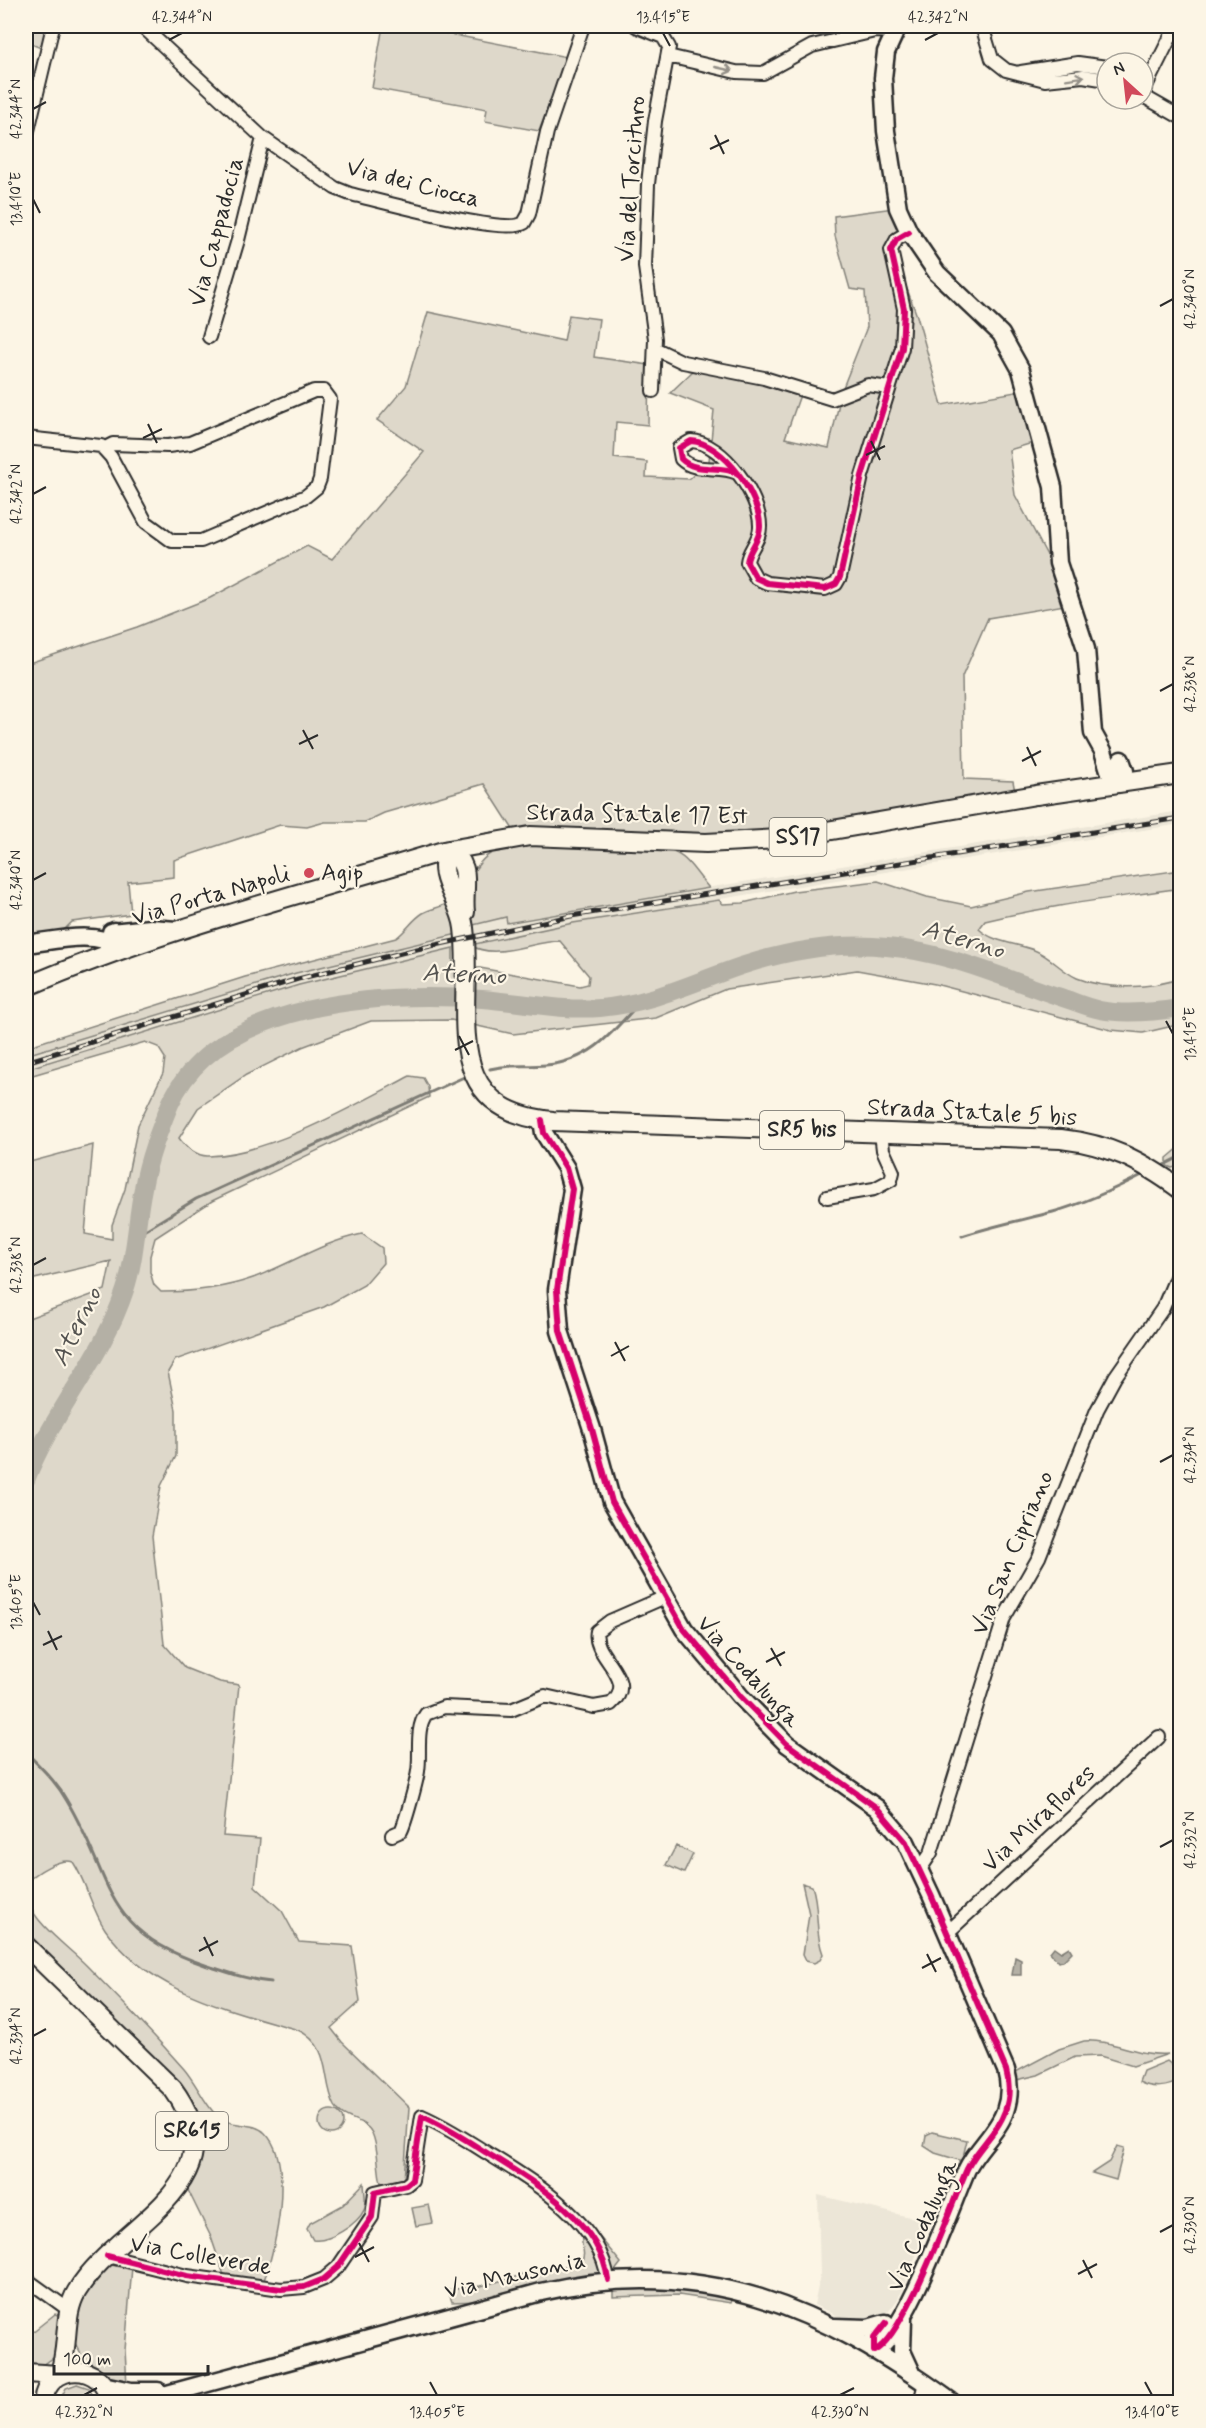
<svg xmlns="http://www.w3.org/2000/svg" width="1206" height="2428" viewBox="0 0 1206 2428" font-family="Mynerve,sans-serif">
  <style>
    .built { fill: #ece6d7 }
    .green { fill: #ded8ca; stroke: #84827a; stroke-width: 1.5 }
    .water { fill: #b4b0a5; stroke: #7d7b74; stroke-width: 1.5 }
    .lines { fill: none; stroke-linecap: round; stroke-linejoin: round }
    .stream { stroke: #7d7b74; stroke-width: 3 }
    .river { stroke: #b4b0a5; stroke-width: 18 }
    .street-casing { stroke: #2b2b2b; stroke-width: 16 }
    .secondary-casing { stroke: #2b2b2b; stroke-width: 21 }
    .primary-casing { stroke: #2b2b2b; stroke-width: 22 }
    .street { stroke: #fcf5e5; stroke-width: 12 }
    .secondary { stroke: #fcf5e5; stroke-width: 16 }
    .primary { stroke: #fcf5e5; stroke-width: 18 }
    .rail-casing { stroke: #2b2b2b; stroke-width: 5 }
    .rail { stroke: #fcf5e5; stroke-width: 3; stroke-dasharray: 9; stroke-linecap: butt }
    .cycleway-casing { stroke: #fcf5e5; stroke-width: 10 }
    .cycleway { stroke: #d6006c; stroke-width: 6 }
    .oneway { stroke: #949088 }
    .ticks { fill: none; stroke: #2b2b2b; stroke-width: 2 }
    .poi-dot { fill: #d1495b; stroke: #fcf5e5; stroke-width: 2 }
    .labels { text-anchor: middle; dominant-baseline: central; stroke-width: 4.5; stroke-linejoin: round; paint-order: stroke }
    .shield { fill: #fcf5e5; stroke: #6a6863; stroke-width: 1.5 }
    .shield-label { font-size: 22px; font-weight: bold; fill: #2b2b2b }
    .street-label { font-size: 24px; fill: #2b2b2b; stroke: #fcf5e5 }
    .poi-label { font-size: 24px; fill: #2b2b2b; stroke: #fcf5e5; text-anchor: start }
    .water-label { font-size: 26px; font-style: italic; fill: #545350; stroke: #fcf5e5 }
    .neatline { fill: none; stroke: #2b2b2b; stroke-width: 2 }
    .ticks-label { font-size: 15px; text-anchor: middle; fill: #2b2b2b }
  </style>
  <rect width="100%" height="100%" fill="#fcf5e5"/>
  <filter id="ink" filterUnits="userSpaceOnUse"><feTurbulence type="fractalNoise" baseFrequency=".0167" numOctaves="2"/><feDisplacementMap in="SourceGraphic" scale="12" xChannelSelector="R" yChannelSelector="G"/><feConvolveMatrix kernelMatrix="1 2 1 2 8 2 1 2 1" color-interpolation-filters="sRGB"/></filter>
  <g filter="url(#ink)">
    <path class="built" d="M1180 811V824L573 923 418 956 299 985 26 1069V1055L296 973 469 931V926L506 917 508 923 570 910Z
      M818 2195 930 2222 898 2299 889 2311 876 2320H846L814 2305 820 2276Z"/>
    <path class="green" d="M26 26H46L41 48 26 42Z
      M383 26H408L567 57 539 131 485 121 487 109 372 88Z
      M894 208 903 229 890 243 917 316 942 405 1021 391 1036 442 1009 450 1015 495 1050 561 1065 605 988 618 962 677 964 779 1013 781 1015 792 763 835 514 831 484 784 384 813 365 822H325L307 827 280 825 174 860V877L128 882 131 914 72 922 64 930 26 935V664L137 627 210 598 307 546 332 559 424 452 377 420 406 386 428 312 564 341 569 315 599 319 594 357 649 365 648 425 616 422 614 458 647 462 646 477 689 479 709 461 714 410 670 393 695 369 801 392 785 438 829 448 842 390 867 327 865 291 850 289 835 236 834 216Z
      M516 844 658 846C690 856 688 864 709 888L507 923 506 917 469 926 470 931 296 973 26 1055V1047L245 977 396 938C406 931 413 919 423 913 432 908 445 907 452 900 480 873 471 854 516 844Z
      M1180 870V888C1115 898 1050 905 985 921L979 929C994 943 1016 943 1034 950 1050 956 1061 971 1077 978 1106 990 1152 989 1180 978V1024L1177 1025 1143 1033 1111 1030 935 984 857 970 726 989 656 1018 513 1034 451 1020 371 1021 302 1047 246 1075 198 1108 179 1138C185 1147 198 1157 209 1156 271 1154 355 1105 410 1076L423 1078 428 1087 429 1097 212 1201 155 1238 150 1256V1272L154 1285 161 1292C193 1292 222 1289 253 1278 290 1264 323 1242 362 1234L382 1248 383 1263 364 1285 324 1307 175 1360 168 1372 176 1410V1456L161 1486 152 1536 164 1644 185 1668 220 1682 239 1685 223 1836 260 1839 255 1886 282 1911 299 1942 352 1946 360 2002 331 2028 342 2042 409 2107 404 2180 381 2183C377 2167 379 2148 372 2133 365 2118 343 2121 335 2106 321 2079 333 2047 298 2030 229 2009 148 1992 105 1929 91 1908 87 1883 73 1862 60 1857 35 1873 26 1883V1319L105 1290 111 1261 26 1281V1163L93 1145 85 1234 112 1239V1225L125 1189 138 1125 163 1073 165 1058 158 1047 145 1042 26 1077V1069L299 985 453 948V968H480L580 986 588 984 589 976 560 941C532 941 496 961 470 945L573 923 719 900 723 904 743 903 794 891 878 881 927 897 971 906 1029 892Z
      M1180 1147V1166L1172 1168 1167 1166V1158Z
      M676 1846 693 1854 684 1873 666 1865Z
      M802 1883 812 1886C820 1908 814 1932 823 1954L820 1960 814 1963 806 1961 803 1955 809 1914Z
      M26 1899C38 1927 66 1945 87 1966 120 1999 153 2034 184 2069 196 2083 203 2101 215 2114 228 2129 252 2120 265 2133 295 2163 276 2248 263 2283L225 2278 211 2237 186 2186 197 2128 54 1961 26 1935Z
      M1084 2041C1113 2039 1138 2057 1168 2054L1133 2066 1100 2056 1075 2057 1038 2075 1012 2081 1010 2075 1059 2049Z
      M1167 2061 1179 2071 1180 2080C1168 2088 1152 2089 1139 2082L1143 2071Z
      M319 2122a12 12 0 1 1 24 0a12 12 0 1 1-24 0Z
      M932 2132 967 2140 962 2161 935 2153 924 2146 926 2135Z
      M1117 2146 1124 2148 1116 2180 1092 2173 1109 2162Z
      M364 2183C364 2190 367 2205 364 2210 358 2224 328 2243 313 2240L307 2229 310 2223 343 2205Z
      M429 2205 433 2223 416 2226 412 2208Z
      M593 2229 621 2263 614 2272 552 2281 479 2301 452 2302 448 2290 481 2286 530 2273 581 2263C590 2247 571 2243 593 2229Z
      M108 2265 132 2267 125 2350 127 2385 109 2378 86 2364 75 2343 76 2304Z
      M613 2284H667L733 2296 731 2303 679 2295 613 2297Z
      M55 2314 61 2316 57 2355 43 2365H26V2337Z
      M77 2384 89 2388 96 2402H59L66 2388Z"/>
    <path class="water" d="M1054 1947 1061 1952 1069 1947 1072 1952 1063 1961 1058 1962 1050 1952Z
      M1015 1957 1021 1960V1975H1012Z"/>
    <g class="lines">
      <path class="stream" d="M490 1069C509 1064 527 1067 546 1065 591 1061 612 1033 640 1002
        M1160 1167 1180 1157
        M137 1235 196 1199 464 1077
        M962 1236C992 1226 1022 1220 1053 1212 1085 1203 1115 1189 1144 1174
        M26 1752C41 1768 56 1781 67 1801 115 1882 100 1930 205 1965 227 1972 248 1980 271 1982"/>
      <path class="river" d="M26 1480C51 1414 103 1358 125 1290 136 1257 136 1222 143 1188 148 1159 159 1131 170 1104 216 1000 385 992 482 999 521 1002 561 1011 600 1008 651 1004 694 982 741 966 787 951 839 942 887 947 947 952 1001 977 1057 996 1071 1000 1085 1007 1100 1010 1126 1015 1154 1012 1180 1008"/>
      <defs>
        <path id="street" d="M142 26 263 138 335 188 350 194C378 200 505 236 524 223L529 214 547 132 583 26
          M636 26 663 37 669 47 655 121 648 184 645 267 655 339 653 391
          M982 26 992 59 1006 70 1045 80 1083 76 1107 80
          M668 56 736 72 763 73 812 46 875 31 895 32
          M1021 72 1078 63 1107 67
          M1143 92 1176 26
          M1143 96 1180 117
          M26 139 53 26
          M209 337 238 240 263 138
          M656 349 683 362 764 378 832 399 868 385 889 388
          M26 438 101 446 111 457 146 522 172 541H201L306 496 317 487 320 479 330 399 324 391H314L190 443 168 446 113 444 105 448
          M737 473C720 464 696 474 681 459L679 448 691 441C723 442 761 497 760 527 760 541 748 550 747 562L756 578 767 583 825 589 836 584 840 577 862 476 902 348 904 309 891 250 897 239 909 232
          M827 1197 874 1189 891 1180 893 1172 883 1150 881 1133
          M392 1835 401 1831C405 1824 417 1780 418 1771 421 1754 415 1729 426 1714L444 1707 511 1710 545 1696 594 1707 611 1704C640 1679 591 1657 597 1631L610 1621 665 1597
          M919 1871 931 1853 1004 1618 1039 1557 1097 1410 1115 1377 1163 1308 1180 1268
          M948 1932 1159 1737
          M107 2256 187 2276 281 2289 304 2287 324 2279 338 2267 372 2217 375 2192 406 2185 412 2180 422 2116C445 2126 466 2140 487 2153 532 2181 601 2221 608 2280
          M26 2279 69 2310
          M920 2402 925 2383"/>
        <path id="secondary" d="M898 26 886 52 883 78 886 131 898 208 909 232 937 273 1001 334 1021 370 1053 487 1058 563 1086 649 1093 733 1103 751 1110 773 1119 783 1125 771 1121 760
          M111 932 151 928 176 930
          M26 944C58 940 93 930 122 947L124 937 114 931
          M542 1120 544 1133 566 1168 572 1189 557 1290 560 1331 592 1429 612 1502 684 1629 740 1696 787 1744 877 1808 906 1842 931 1895 1006 2070C1010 2084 1010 2097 1005 2111 998 2132 977 2148 967 2169 951 2205 905 2337 874 2351V2338L886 2323
          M903 2319 902 2351 913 2375
          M834 2327 868 2328 885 2323
          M103 2385 131 2391H158
          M138 2402 541 2292C704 2254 822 2308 952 2402"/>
        <path id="primary" d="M448 850C434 877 461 900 464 928 474 1008 434 1110 553 1121L1061 1139C1111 1145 1140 1160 1180 1189
          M448 850C474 864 462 887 465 912
          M26 987C160 929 303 894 443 851L530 836 706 843 780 839 1036 795 1180 774
          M26 1946 173 2089C243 2184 116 2225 77 2291 62 2315 70 2348 59 2375
          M26 2373 59 2375
          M43 2402C47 2361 105 2361 109 2402"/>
      </defs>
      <use href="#street" class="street-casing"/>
      <use href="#secondary" class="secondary-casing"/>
      <use href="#primary" class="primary-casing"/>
      <use href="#street" class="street"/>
      <use href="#secondary" class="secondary"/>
      <use href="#primary" class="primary"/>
      <defs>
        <path id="rail" d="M26 1062 298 979 417 949 571 916 1180 818"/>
      </defs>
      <use href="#rail" class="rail-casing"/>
      <use href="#rail" class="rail"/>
      <defs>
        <path id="cycleway" d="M737 473C720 464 696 474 681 459L679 448 691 441C723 442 761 497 760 527 760 541 748 550 747 562L756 578 767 583 825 589 836 584 840 577 862 476 902 348 904 309 891 250 897 239 909 232
          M542 1120 544 1133 566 1168 572 1189 557 1290 560 1331 592 1429 612 1502 684 1629 740 1696 787 1744 877 1808 906 1842 931 1895 1006 2070C1010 2084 1010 2097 1005 2111 998 2132 977 2148 967 2169 951 2205 905 2337 874 2351V2338L886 2323
          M107 2256 187 2276 281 2289 304 2287 324 2279 338 2267 372 2217 375 2192 406 2185 412 2180 422 2116C445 2126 466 2140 487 2153 532 2181 601 2221 608 2280"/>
      </defs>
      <use href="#cycleway" class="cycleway-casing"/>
      <use href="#cycleway" class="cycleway"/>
    </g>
    <defs><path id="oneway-shaft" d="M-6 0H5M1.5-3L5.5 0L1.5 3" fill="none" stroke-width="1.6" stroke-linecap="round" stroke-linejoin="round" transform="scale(1.5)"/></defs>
    <g class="oneway">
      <use href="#oneway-shaft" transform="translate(724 69) rotate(13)"/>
      <use href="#oneway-shaft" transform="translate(1075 78) rotate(-9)"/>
    </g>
  </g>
  <path class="ticks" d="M663 33 670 46M169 40 182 33M925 40 938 33M33 109 46 102M715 135 724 154M710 149 729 140M33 199 40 213M1160 306 1173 299M148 424 157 443M143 438 162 429M871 441 880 460M866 455 885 446M33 494 46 487M1160 691 1173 684M303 730 313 749M299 744 318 735M1027 747 1036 766M1022 761 1041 751M33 880 46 873M1166 1021 1173 1034M459 1036 469 1055M455 1050 473 1041M33 1265 46 1258M615 1342 625 1361M611 1356 629 1346M1160 1462 1173 1455M33 1602 40 1615M48 1631 57 1650M43 1645 62 1636M771 1648 781 1666M766 1662 785 1652M1160 1847 1173 1840M204 1937 213 1956M199 1951 218 1941M927 1954 936 1972M922 1968 941 1958M33 2036 46 2029M1160 2232 1173 2225M359 2243 369 2262M355 2257 374 2247M1083 2260 1092 2278M1078 2274 1097 2264M430 2382 437 2395M1145 2382 1152 2395M84 2395 97 2388M840 2395 854 2388"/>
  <circle class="poi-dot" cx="309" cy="873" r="6"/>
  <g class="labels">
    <g class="shield">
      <rect x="769.5" y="818" width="57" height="38" rx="4.5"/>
      <rect x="760" y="1111" width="84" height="38" rx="4.5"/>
      <rect x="156" y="2112" width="72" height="38" rx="4.5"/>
    </g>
    <g class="shield-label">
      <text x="798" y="837">SS17</text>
      <text x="802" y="1130">SR5 bis</text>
      <text x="192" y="2131">SR615</text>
    </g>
    <g class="street-label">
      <text transform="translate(632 179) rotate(-86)">Via del Torcituro</text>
      <text transform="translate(413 184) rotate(14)">Via dei Ciocca</text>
      <text transform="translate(217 232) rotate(-75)">Via Cappadocia</text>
      <text transform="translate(637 815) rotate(1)">Strada Statale 17 Est</text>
      <text transform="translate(211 896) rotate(-16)">Via Porta Napoli</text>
      <text transform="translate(972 1113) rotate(3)">Strada Statale 5 bis</text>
      <text transform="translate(1013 1553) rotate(-67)">Via San Cipriano</text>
      <text transform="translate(748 1672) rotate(48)">Via Codalunga</text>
      <text transform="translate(1039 1819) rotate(-43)">Via Miraflores</text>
      <text transform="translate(923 2226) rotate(-66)">Via Codalunga</text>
      <text transform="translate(201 2256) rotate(10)">Via Colleverde</text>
      <text transform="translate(515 2276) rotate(-13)">Via Mausonia</text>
    </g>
    <g class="poi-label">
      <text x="321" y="873">Agip</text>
    </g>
    <g class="water-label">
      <text transform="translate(963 940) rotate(16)">Aterno</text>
      <text transform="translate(464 975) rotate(2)">Aterno</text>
      <text transform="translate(77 1327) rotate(-64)">Aterno</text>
    </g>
  </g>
  <rect width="1206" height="2428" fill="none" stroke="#fcf5e5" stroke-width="66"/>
  <g transform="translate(1125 81) rotate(333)"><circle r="28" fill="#fcf5e5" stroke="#a8a49b" stroke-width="1.5"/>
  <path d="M0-4.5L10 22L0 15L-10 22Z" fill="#d1495b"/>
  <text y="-9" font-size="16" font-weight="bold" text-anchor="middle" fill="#2b2b2b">N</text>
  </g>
  <path d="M54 2365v9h154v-9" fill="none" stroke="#2b2b2b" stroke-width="3"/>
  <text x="63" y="2365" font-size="18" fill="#2b2b2b" stroke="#fcf5e5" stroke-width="4.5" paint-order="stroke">100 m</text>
  <rect x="33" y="33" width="1140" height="2362" class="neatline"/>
  <g class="ticks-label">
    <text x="182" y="22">42.344°N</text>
    <text x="663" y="22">13.415°E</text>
    <text x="938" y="22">42.342°N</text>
    <text transform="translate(16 109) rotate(-90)" y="5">42.344°N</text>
    <text transform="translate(16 199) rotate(-90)" y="5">13.410°E</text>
    <text transform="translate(1190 299) rotate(-90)" y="5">42.340°N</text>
    <text transform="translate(16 494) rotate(-90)" y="5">42.342°N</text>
    <text transform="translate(1190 684) rotate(-90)" y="5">42.338°N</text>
    <text transform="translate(16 880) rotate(-90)" y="5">42.340°N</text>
    <text transform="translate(1190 1034) rotate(-90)" y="5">13.415°E</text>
    <text transform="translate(16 1265) rotate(-90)" y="5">42.338°N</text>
    <text transform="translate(1190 1455) rotate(-90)" y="5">42.334°N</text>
    <text transform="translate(16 1602) rotate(-90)" y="5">13.405°E</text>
    <text transform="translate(1190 1840) rotate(-90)" y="5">42.332°N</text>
    <text transform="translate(16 2036) rotate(-90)" y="5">42.334°N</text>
    <text transform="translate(1190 2225) rotate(-90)" y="5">42.330°N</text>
    <text x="84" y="2417">42.332°N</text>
    <text x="437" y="2417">13.405°E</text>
    <text x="840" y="2417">42.330°N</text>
    <text x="1152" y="2417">13.410°E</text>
  </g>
</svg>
